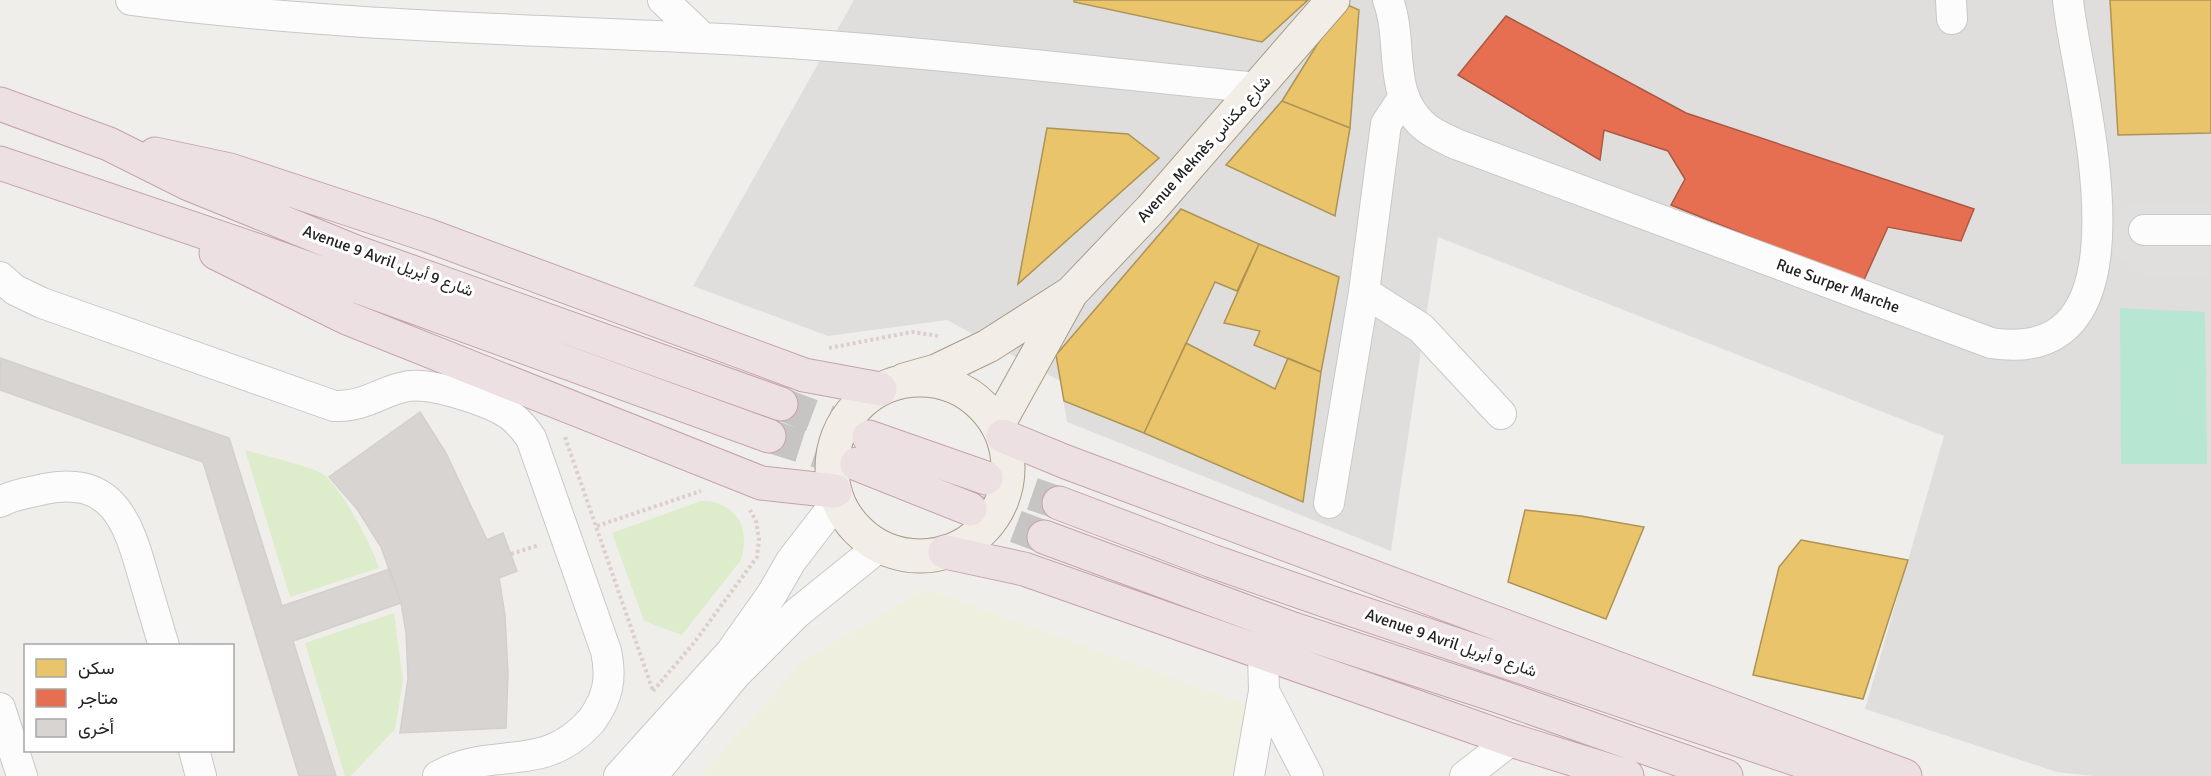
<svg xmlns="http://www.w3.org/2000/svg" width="2211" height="776" viewBox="0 0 2211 776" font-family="Signika,Vazirmatn,sans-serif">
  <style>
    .residential { fill: #dfdedc }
    .farmland { fill: #efefdf }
    .grass { fill: #ddeccb }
    .pitch { fill: #b7e6d2 }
    .parking { fill: #e0dfde }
    .homes { fill: #e9c46a; stroke: #ad9354; stroke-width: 1.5 }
    .shops { fill: #e76f51; stroke: #ac5843; stroke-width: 1.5 }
    .building { fill: #d7d4d2; stroke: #d3d0cc; stroke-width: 1.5 }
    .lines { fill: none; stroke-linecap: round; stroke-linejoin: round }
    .highway-tunnel { stroke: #c7c5c3; stroke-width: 33; stroke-dasharray: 33 16; stroke-linecap: butt }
    .minor-casing { stroke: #c9c8c7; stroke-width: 32 }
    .major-casing { stroke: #a79c86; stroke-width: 35 }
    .highway-casing { stroke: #c5a2ac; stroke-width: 35 }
    .path { stroke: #dccecd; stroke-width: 4; stroke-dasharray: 3 3; stroke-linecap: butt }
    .minor { stroke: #fdfcfc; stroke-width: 30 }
    .major { stroke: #f3ede7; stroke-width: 33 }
    .highway { stroke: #ece0e2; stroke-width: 33 }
    .labels { text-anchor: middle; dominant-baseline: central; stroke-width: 6; stroke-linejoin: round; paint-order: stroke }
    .street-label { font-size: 16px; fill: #222; stroke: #fff }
  </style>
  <rect width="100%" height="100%" fill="#f0eeeb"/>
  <path class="residential" d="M854 0H2211V776H2093L2057 772 1865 709 1944 436 1438 237 1391 551 1067 422 1060 381 947 320 828 336 693 286Z"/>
  <path class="farmland" d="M926 589 1249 705 1234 776H701L802 661Z"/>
  <path class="grass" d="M245 450C262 455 309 466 321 473 341 486 372 545 379 568L290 597Z
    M701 501C736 501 751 528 741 560L682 635 644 621 612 533Z
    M394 613 403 681 395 729 351 776H345L305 643Z"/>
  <path class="pitch" d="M2120 308 2205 312 2207 464H2121Z"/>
  <path class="parking" d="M2138 202H2211V274L2148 275 2114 255 2116 210Z"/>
  <path class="homes" d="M1074 0H1308L1262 42 1074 2Z
    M2110 0H2211V133L2118 135Z
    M1343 3 1359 10 1350 128 1282 101Z
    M1282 101 1350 128 1335 216 1226 165Z
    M1047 128 1128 134 1159 158 1018 284Z
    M1181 209 1259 244 1237 291 1215 282 1144 433 1064 401 1056 355Z
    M1259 244 1339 277 1321 372 1254 345 1260 331 1224 323Z
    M1186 343 1275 389 1288 358 1321 372 1303 502 1144 433Z
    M1525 510 1581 516 1644 527 1606 619 1508 582Z
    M1801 540 1908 560 1863 699 1753 675 1779 567Z"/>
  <path class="shops" d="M1506 16 1686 113 1974 209 1961 241 1888 227 1863 282 1671 205 1685 179 1668 151 1604 130 1600 160 1458 75Z"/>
  <path class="building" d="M0 358 229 438 282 606 390 569 401 603 293 641 336 776H299L203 462 0 390Z
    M420 412 446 453 487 540 503 533 517 571 499 578 505 615 508 674 506 728 400 733 408 678 406 632 401 603 381 547 357 509 329 477Z"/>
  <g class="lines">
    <path class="highway-tunnel" d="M781 404 869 437
      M769 436 857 464
      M986 478 1059 503
      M970 509 1044 537"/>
    <defs>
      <path id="minor" d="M131 0C320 25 513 29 703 38 889 47 1074 70 1258 88
        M663 0 703 38
        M1388 0C1404 42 1386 93 1424 126 1433 134 1446 139 1456 144L1991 343C2164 370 2076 85 2068 0
        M1951 0 1952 19
        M2144 230H2211
        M0 277 15 290 42 303 334 406C368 407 381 390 409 386 433 383 490 401 510 415 519 422 525 429 531 438L606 651C612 679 608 697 592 720 543 776 497 744 438 776
        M1364 292 1421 328 1501 414
        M0 502C14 494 29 493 44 489 112 475 128 521 143 575 150 598 157 622 164 646
        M1329 503 1364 292 1386 124 1403 98
        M1264 691 1308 776
        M0 708 22 776
        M194 750 201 776
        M619 776 731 652 772 594 791 561 838 500
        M652 776 735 675 797 613 880 546
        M1249 776 1264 691 1263 653
        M1465 776 1511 740"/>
      <path id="major" d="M904 380 936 371 988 346 1071 293 1151 209 1333 0
        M832 468a88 88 0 1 1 176 0a88 88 0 1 1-176 0Z
        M998 425 1070 295"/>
      <path id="highway" d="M0 104 109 144 189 184 356 252 781 404
        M155 154 230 170 427 235 804 375 880 389
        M0 163 268 254 769 436
        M216 253 347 318 761 483 835 491
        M1003 436 1066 462 1905 776
        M869 437 986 478
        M857 464 970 509
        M1059 503 1212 561 1341 606 1846 776
        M1044 537 1293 629 1498 696 1726 776
        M945 552 1024 569 1511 740 1627 776"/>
    </defs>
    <use href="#minor" class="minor-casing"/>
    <use href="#major" class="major-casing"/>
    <use href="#highway" class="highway-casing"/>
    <path class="path" d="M829 348 912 332 939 336
      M565 437 653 691
      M597 526 701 491
      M511 554 539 545
      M653 691 693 644 757 557 759 539 756 521 750 510"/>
    <use href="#minor" class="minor"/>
    <use href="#major" class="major"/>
    <use href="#highway" class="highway"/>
  </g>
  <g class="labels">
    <g class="street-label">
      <text transform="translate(1204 149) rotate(-48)">Avenue Meknès شارع مكناس</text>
      <text transform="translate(388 261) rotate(20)">Avenue 9 Avril شارع 9 أبريل</text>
      <text transform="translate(1838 286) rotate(20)">Rue Surper Marche</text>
      <text transform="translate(1451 643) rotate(19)">Avenue 9 Avril شارع 9 أبريل</text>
    </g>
  </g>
  <rect x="24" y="644" width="210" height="108" fill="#ffffff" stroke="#a7a7a7" stroke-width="1.5"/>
  <rect x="36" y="659" width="30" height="18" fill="#e9c46a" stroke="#a7a7a7" stroke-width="1.5"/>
  <text x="78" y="674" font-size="18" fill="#222222">سكن</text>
  <rect x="36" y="689" width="30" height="18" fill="#e76f51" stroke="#a7a7a7" stroke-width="1.5"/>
  <text x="78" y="704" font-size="18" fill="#222222">متاجر</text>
  <rect x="36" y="719" width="30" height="18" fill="#d7d4d2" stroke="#a7a7a7" stroke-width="1.5"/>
  <text x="78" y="734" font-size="18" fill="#222222">أخرى</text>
</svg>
